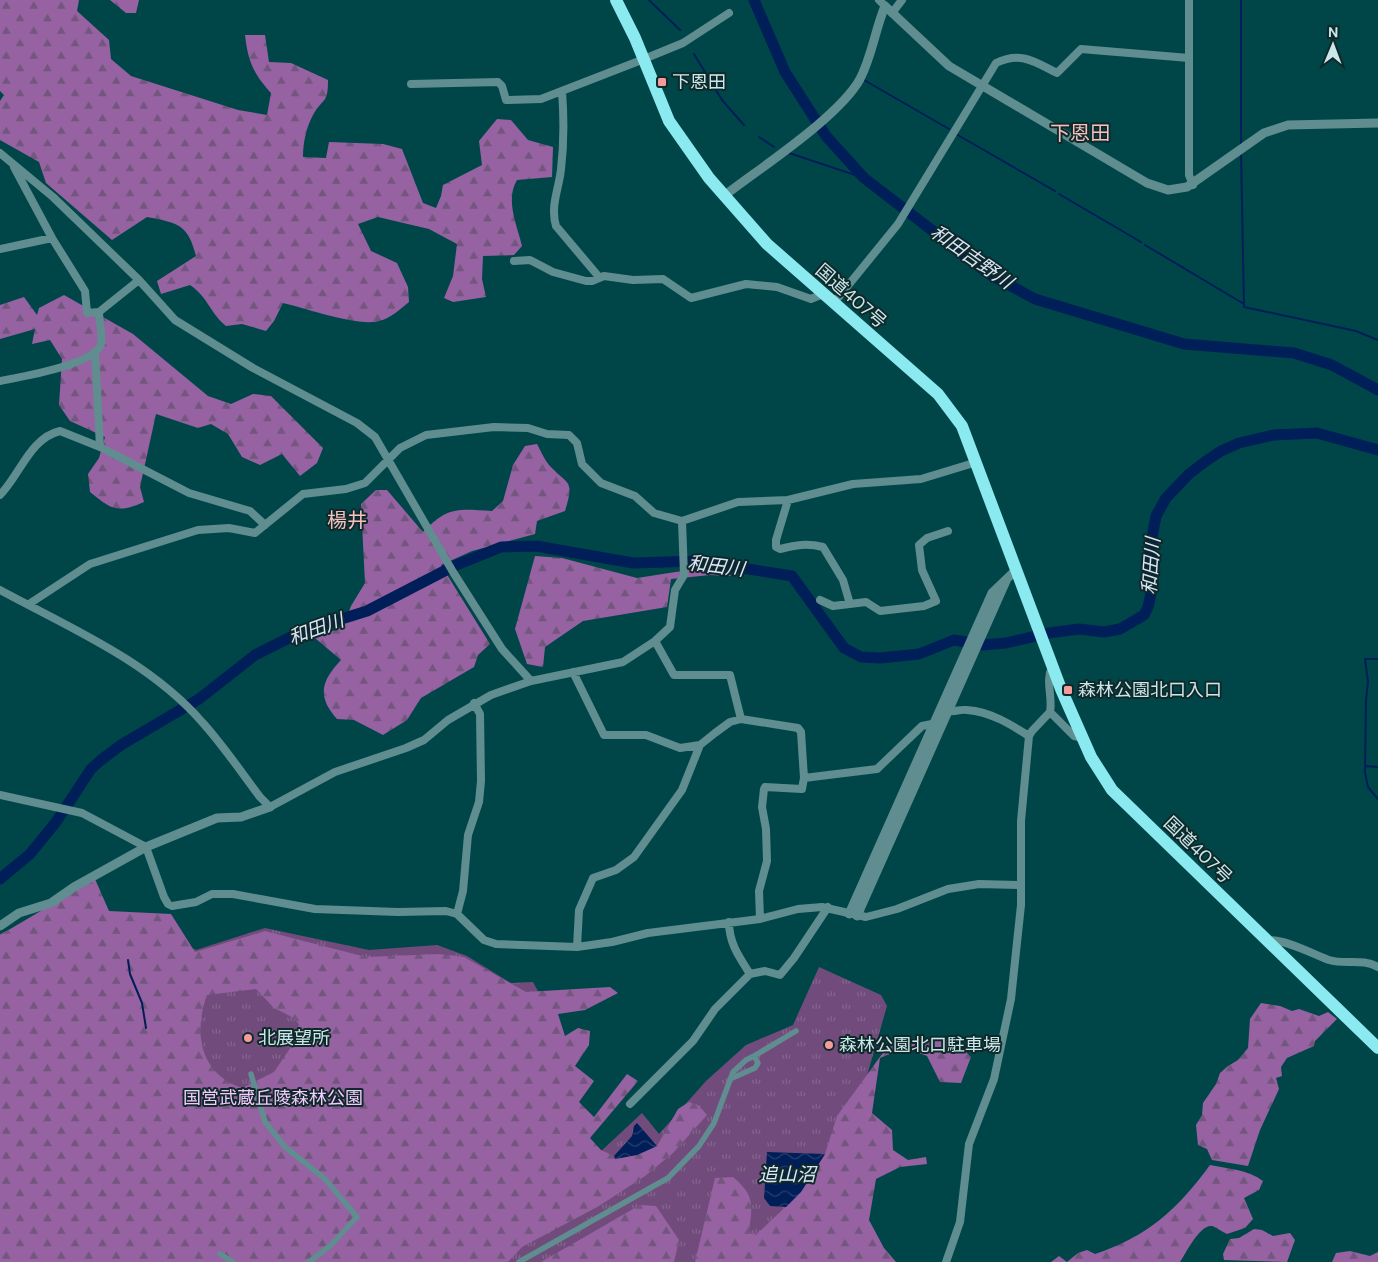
<svg xmlns="http://www.w3.org/2000/svg" width="1378" height="1262" viewBox="0 0 1378 1262" font-family="'DM Sans','Noto Sans JP',sans-serif">
  <style>
    .grass { fill: url(#grass-tufts) }
    .forest { fill: url(#forest-firs); fill-rule: evenodd }
    .water { fill: url(#water-waves) }
    .lines { fill: none; stroke-linecap: round; stroke-linejoin: round }
    .stream { stroke: #001e58; stroke-width: 2 }
    .river { stroke: #001e58; stroke-width: 11 }
    .pedestrian { stroke: #5f8d90; stroke-width: 5.5 }
    .minor { stroke: #5f8d90; stroke-width: 8 }
    .tertiary { stroke: #5f8d90; stroke-width: 9 }
    .trunk { stroke: #8aeaf0; stroke-width: 12 }
    .poi-dot { fill: #f59b9b; stroke: #0f2829; stroke-width: 2 }
    .labels { text-anchor: middle; dominant-baseline: central; stroke-width: 4; stroke-linejoin: round; paint-order: stroke }
    .poi-label { font-size: 18px; fill: #cae7e9; stroke: #0f2829; text-anchor: start }
    .street-label { font-size: 18px; fill: #cae7e9; stroke: #0f2829 }
    .park-label { font-size: 18px; fill: #f4caff; stroke: #0f2829 }
    .water-label { font-size: 19px; font-style: italic; fill: #d9e5f8; stroke: #0f2829 }
    .quarter-label { font-size: 20px; fill: #f5c1c0; stroke: #0f2829 }
  </style>
  <defs>
    <pattern id="grass-tufts" width="24" height="20" patternUnits="userSpaceOnUse" patternTransform="scale(1.25)"><rect width="24" height="20" fill="#714b7b"/><path d="M3 7l-1-3M5 7V3M7 7l1-3M15 17l-1-3M17 17v-4M19 17l1-3" fill="none" stroke="#84658e"/></pattern>
    <pattern id="forest-firs" width="22" height="20" patternUnits="userSpaceOnUse" patternTransform="scale(1.25)"><rect width="22" height="20" fill="#9662a2"/><path d="M5 1l3.5 6h-7zM16 11l3.5 6h-7z" fill="#72567d"/></pattern>
    <pattern id="water-waves" width="16" height="10" patternUnits="userSpaceOnUse" patternTransform="scale(1.25)"><rect width="16" height="10" fill="#001e58"/><path d="M0 5q4-4 8 0t8 0" fill="none" stroke="#243f70"/></pattern>
  </defs>
  <rect width="100%" height="100%" fill="#004649"/>
  <path class="grass" d="M54 909 112 941 162 934 196 950 265 928 369 950 437 945 467 956 511 983 533 982 554 1021 550 1093 598 1154 642 1113 659 1134 706 1081 746 1045 793 1025 819 967 881 995 887 1006 856 1114 852 1213 889 1262H0V934Z"/>
  <path class="forest" d="M0 0H79L77 11 109 40 111 59 131 76 238 110 267 115 271 93C253 73 248 61 245 35H265L269 62 291 63 328 80C328 105 323 97 313 115 306 128 303 143 303 157L326 158 329 142 383 144 402 149 423 203 436 208 441 196 443 185 482 165 479 141 497 119 511 120 528 140 553 147 552 177 517 180C505 200 517 225 522 246L514 255 483 256 482 279 486 297 453 302 444 298 453 276 457 244 429 229 378 217 358 224 371 251 397 263 408 287 409 302C399 310 391 318 379 321 358 327 305 308 283 303L274 321 266 331 242 324 226 326C210 313 208 297 190 285L161 294 157 281 196 256C188 224 178 223 147 217L112 240 46 183 39 162 0 140V101L4 95 0 91Z
    M110 0H139L136 13H126Z
    M64 295 133 334 208 396 231 404 253 394 271 396 323 448 317 463 300 476 282 454 260 465 242 457 228 434 211 424 198 428 156 414 140 487 144 502C117 514 111 509 90 492L88 474 99 458 105 437 70 421 59 405 62 359 50 340 32 344 35 329 0 339V305L24 297 37 315 39 308Z
    M537 444C541 451 544 459 549 465 568 486 575 478 565 511L537 521 535 534 472 551 441 565 490 644 478 655 474 667 421 698 407 720 383 735 354 720 337 719C316 696 322 680 341 660L315 638 343 627 351 606 365 583 361 504 376 490H387L423 532C448 506 458 509 492 511L503 501 513 465 525 446Z
    M535 556 562 558 637 578 695 569 726 570 731 576 710 575 671 579 667 607 583 621 545 647 543 667 527 664 515 629Z
    M95 879 109 911 171 914 195 952 265 931 366 957 439 954 464 957 526 992 610 987 618 993 585 1010 558 1014 565 1036 578 1028 590 1031 589 1045 575 1066 594 1081 579 1102 594 1117 627 1074 638 1081 590 1138 601 1150 614 1156 615 1159 637 1155 657 1146 678 1109 689 1102 699 1106 707 1115 673 1153 645 1176 599 1206 522 1247 508 1262H0V935ZM256 989 274 1008 292 1017 299 1024 293 1044 274 1072 242 1088C200 1074 193 1033 207 995Z
    M1261 1003 1280 1006 1292 1011 1299 1009 1319 1016 1328 1012 1337 1019 1315 1041 1314 1046 1287 1058 1281 1067 1282 1076 1276 1078 1279 1089 1260 1130 1248 1166 1212 1160 1207 1149 1198 1145 1196 1125 1202 1115 1203 1103 1216 1084 1220 1073 1228 1066 1238 1060 1248 1048 1250 1019Z
    M940 1037 959 1045 971 1057 961 1083 940 1082 927 1056 905 1048 880 1058 872 1113 892 1130 893 1150 908 1160 926 1157 927 1164 900 1167 876 1179 869 1220 884 1248 896 1262H695L715 1178 733 1177C754 1195 753 1204 749 1230L756 1235 801 1192 825 1154 837 1116 893 1039C909 1038 924 1040 940 1037Z
    M1210 1165C1228 1169 1247 1169 1263 1181L1259 1190 1244 1198 1253 1219 1245 1228 1227 1234C1222 1232 1216 1227 1212 1226 1200 1224 1186 1253 1180 1262H1051L1059 1256 1067 1262 1078 1253 1087 1250 1095 1254C1147 1237 1178 1209 1210 1165Z
    M640 1205 656 1206 679 1240 674 1262H541Z
    M1254 1229 1262 1230 1273 1236 1290 1233 1295 1240 1287 1262 1224 1260 1223 1254 1230 1239 1239 1238Z
    M1350 1251 1370 1256 1378 1252V1262H1332L1336 1253Z"/>
  <path class="water" d="M637 1123 657 1146 637 1155 615 1159 614 1156 632 1136 634 1126Z
    M767 1152 825 1154 801 1192 786 1207 770 1206 764 1198Z"/>
  <g class="lines">
    <path class="stream" d="M649 0 680 30
      M1241 0V145
      M694 54 722 100 744 125
      M864 80 949 129
      M956 134 1055 191
      M759 137 774 147
      M1241 152 1244 307 1356 331 1378 340
      M789 153 864 178
      M1059 194 1141 242
      M1145 245 1244 304
      M1378 659H1365L1368 682 1366 700 1365 773 1368 787 1378 799
      M1365 766 1378 767
      M128 960 130 974 142 1003 146 1028"/>
    <path class="river" d="M754 0 785 72 826 136 864 178 989 274 1035 299 1184 344 1294 353 1332 365 1378 390
      M0 879 30 854 56 822 91 769 101 760 121 745 199 699 255 655 303 631 367 611 454 566 501 547 536 546 633 563 698 561 792 576 844 648 861 657 880 658 919 654 954 640 983 645 1006 643 1049 633 1079 629 1104 632 1120 629 1144 615 1148 607 1151 593 1150 548 1156 516 1166 498 1189 474 1206 461 1221 451 1239 443 1274 435 1317 433 1378 450"/>
    <path class="pedestrian" d="M754 1056 796 1031
      M251 1074 265 1122 285 1147 325 1179 357 1217 331 1245 309 1262
      M220 1254 233 1262
      M519 1262 668 1178 699 1146 714 1123 733 1072 746 1060 754 1056 758 1063 755 1068 730 1079"/>
    <path class="minor" d="M879 0 885 6
      M1189 0V175L1193 185
      M892 13 902 0
      M411 84 498 82 502 86 506 100 541 99 639 61 683 43 729 13
      M562 91C564 117 564 144 561 169 559 189 550 206 556 226L599 277
      M0 153 53 197 139 280 175 320 253 368 357 423 375 437 453 572 502 649 531 681
      M52 238 85 291 87 313 99 312
      M0 249 52 238 14 167
      M514 261 530 260 553 272 586 281H592L604 276 633 280 663 279 691 298 746 284 777 287 811 299 823 294
      M833 304 898 224 996 63C1021 51 1035 62 1057 73L1081 49 1189 58
      M95 352 100 447
      M0 381C20 377 95 365 101 344 103 335 99 322 99 312L139 280
      M0 495C20 475 30 438 60 431L100 447 189 493 250 511 265 525
      M788 500 776 540V547L780 549C796 545 807 543 823 547L843 580 850 604
      M0 590C70 628 149 661 202 722 223 745 241 772 260 797L270 807 335 772 406 748 424 740 448 720 491 695 531 681 623 662 655 641 670 627 675 590 684 575 682 521
      M820 600 833 606 866 602 880 611 924 606 936 601 922 570 919 545 927 538 948 531
      M29 604 90 564 198 530 229 528 255 533 303 494 346 489 365 483 400 448 426 435 494 427 528 428 547 434 569 435 577 443 582 464 601 483 635 496 654 513 682 521 738 502 788 500 853 484 921 479 977 462
      M655 641 674 675H730L741 719
      M1052 667C1045 681 1053 697 1050 712L1074 736 1083 738
      M573 672 604 735H646L680 748 700 745
      M943 711C951 713 959 709 967 710 991 712 1010 724 1029 736
      M0 795 82 813 146 847 164 897 168 904 172 906 196 902 212 894H233L315 909 398 912 446 911 457 914 484 940 496 944 577 947 612 942 648 933 760 919 798 909 822 907 866 917 897 909 948 889 979 884 1020 885
      M457 914 463 891 468 835 479 802 481 781 480 714 474 703
      M760 919 759 891 767 861 766 829 762 807 764 789 765 787 802 789 804 778
      M729 922C729 943 739 957 750 974
      M1267 941C1279 936 1315 955 1329 960 1345 965 1363 958 1378 967
      M577 947 579 910 593 878 616 870 634 857 682 790 700 745 715 733 730 722 741 719 798 728 801 732 804 778 877 769 922 726 932 724
      M630 1104 693 1041 715 1009 750 974 765 971 780 975 794 958 828 907
      M946 1262 960 1222 969 1144 994 1079 1011 999 1021 905V821L1029 736 1032 731 1050 712"/>
    <path class="tertiary" d="M724 196C760 168 839 117 860 79 872 56 875 30 885 6L949 66 1147 183 1168 190 1187 187 1264 133 1288 125 1378 123
      M849 914 992 593 1016 570
      M857 916 1006 581
      M0 926 19 913 51 903 74 887 146 847 217 818 241 817 270 807"/>
    <path class="trunk" d="M616 0 635 38 669 121 709 178 767 244 938 394 962 426 1061 689 1091 757 1112 790 1378 1048"/>
  </g>
  <g class="poi-dot">
    <rect x="657" y="77" width="10" height="10" rx="2.5"/>
    <rect x="1063" y="685" width="10" height="10" rx="2.5"/>
    <circle cx="248" cy="1038" r="5"/>
    <circle cx="829" cy="1045" r="5"/>
  </g>
  <g class="labels">
    <g class="poi-label">
      <text x="672" y="82">下恩田</text>
      <text x="1078" y="690">森林公園北口入口</text>
      <text x="258" y="1038">北展望所</text>
      <text x="839" y="1045">森林公園北口駐車場</text>
    </g>
    <g class="street-label">
      <text transform="translate(851 296) rotate(41)">国道407号</text>
      <text transform="translate(1198 850) rotate(44)">国道407号</text>
    </g>
    <g class="park-label">
      <text x="273" y="1098">国営武蔵丘陵森林公園</text>
    </g>
    <g class="water-label">
      <text transform="translate(972 257) rotate(35)">和田吉野川</text>
      <text transform="translate(716 566) rotate(7)">和田川</text>
      <text transform="translate(1151 566) rotate(-86)">和田川</text>
      <text transform="translate(316 629) rotate(-20)">和田川</text>
      <text x="787" y="1174">追山沼</text>
    </g>
    <g class="quarter-label">
      <text x="1080" y="133">下恩田</text>
      <text x="347" y="520">楊井</text>
    </g>
  </g>
  <g transform="translate(1333 45) rotate(1)" stroke="#0f2829" stroke-width="4" paint-order="stroke">
  <path d="M0-4L9 19L0 12L-9 19Z" fill="#cae7e9"/>
  <text y="-8" font-size="14" font-weight="bold" text-anchor="middle" fill="#cae7e9">N</text>
  </g>
</svg>
